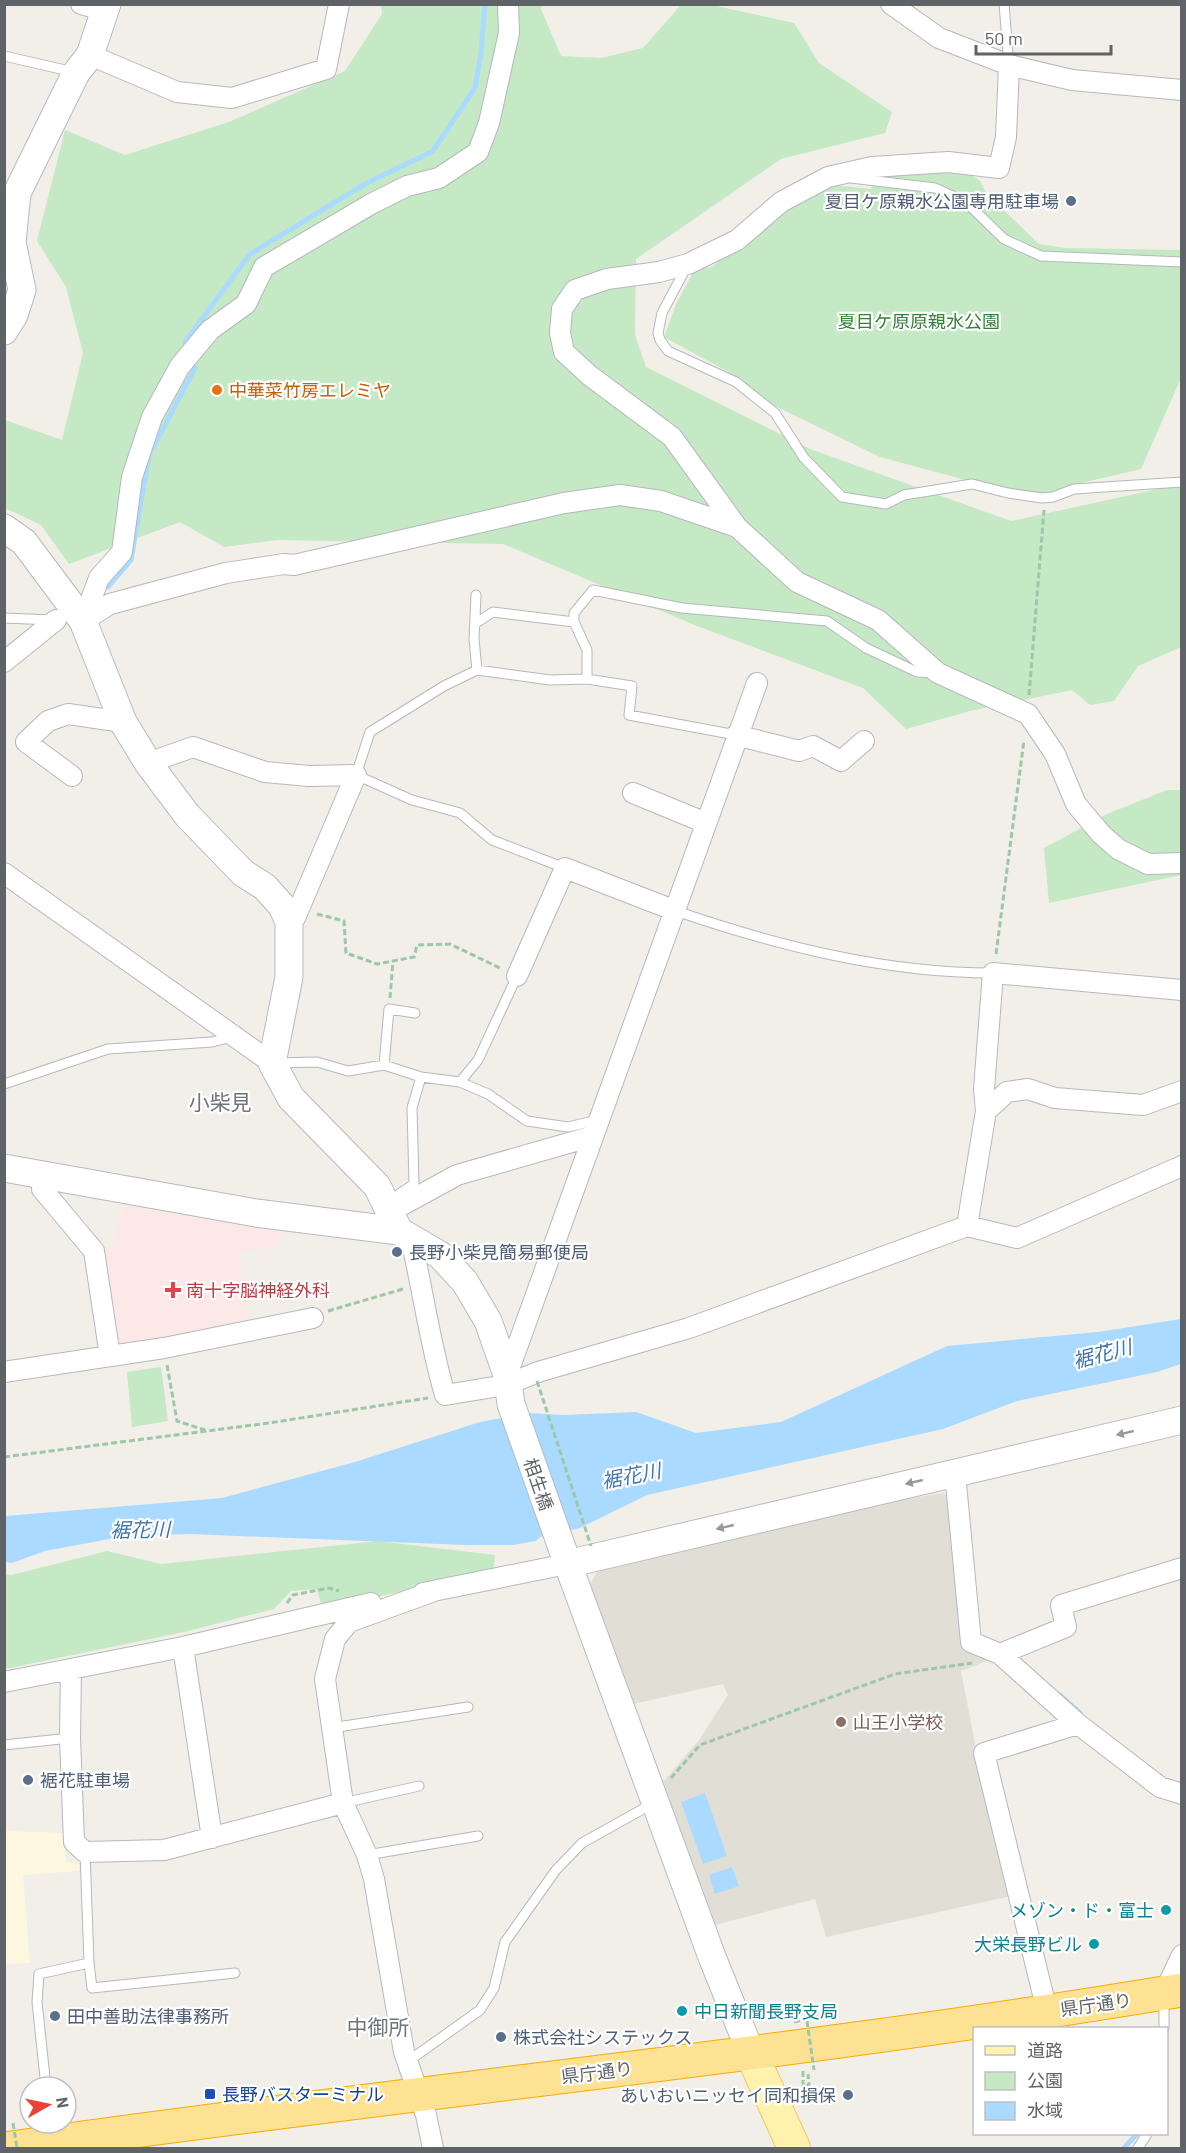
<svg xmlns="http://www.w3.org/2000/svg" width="1186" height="2153" viewBox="0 0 1186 2153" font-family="Barlow,'Noto Sans JP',sans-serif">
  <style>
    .commercial { fill: #fef7e0 }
    .education { fill: #e1ded6 }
    .medical { fill: #fce8e6 }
    .green { fill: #c5e8c5 }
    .water { fill: #aadaff }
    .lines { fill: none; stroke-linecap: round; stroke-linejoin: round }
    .stream { stroke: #aadaff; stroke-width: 5 }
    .lane-casing { stroke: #b5b8bc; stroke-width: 11 }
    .street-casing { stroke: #b5b8bc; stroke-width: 22 }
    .secondary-casing { stroke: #b6babf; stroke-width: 29 }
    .primary-casing { stroke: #f2c960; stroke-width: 34 }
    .highway-casing { stroke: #f9ab00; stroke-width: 35 }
    .path { stroke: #9cc7a9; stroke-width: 3; stroke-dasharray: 6 3; stroke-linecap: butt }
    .lane { stroke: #fff; stroke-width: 9 }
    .street { stroke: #fff; stroke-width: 20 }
    .secondary { stroke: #fff; stroke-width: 27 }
    .primary { stroke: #fff2af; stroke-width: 32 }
    .highway { stroke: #fde293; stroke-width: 33 }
    .secondary-bridge-casing { stroke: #b6babf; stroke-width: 29; stroke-linecap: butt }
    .path-bridge { stroke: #9cc7a9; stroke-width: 3; stroke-dasharray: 6 3; stroke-linecap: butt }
    .secondary-bridge { stroke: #fff; stroke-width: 27 }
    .oneway { fill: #979a9d }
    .service-dot { fill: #5c6f8a; stroke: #fff; stroke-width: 2 }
    .food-dot { fill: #e8710a; stroke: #fff; stroke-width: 2 }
    .health-dot { fill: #e0444e; stroke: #fff; stroke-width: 2 }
    .education-dot { fill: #8d6e63; stroke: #fff; stroke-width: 2 }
    .culture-dot { fill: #0f9aa8; stroke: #fff; stroke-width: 2 }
    .transit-dot { fill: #1a4fb4; stroke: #fff; stroke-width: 2 }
    .labels { text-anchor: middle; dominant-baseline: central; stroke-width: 4.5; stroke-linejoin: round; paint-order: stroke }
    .service-label { font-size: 18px; fill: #4e5e75; stroke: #fff; text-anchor: start }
    .park-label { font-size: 18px; fill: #348238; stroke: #fff }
    .food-label { font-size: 18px; fill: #c56008; stroke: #fff; text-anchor: start }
    .health-label { font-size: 18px; fill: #be3a42; stroke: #fff; text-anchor: start }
    .street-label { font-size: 18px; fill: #5f6368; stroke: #fff }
    .education-label { font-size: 18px; fill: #785e54; stroke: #fff; text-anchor: start }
    .culture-label { font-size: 18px; fill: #0d838f; stroke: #fff; text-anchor: end }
    .transit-label { font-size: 18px; fill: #164399; stroke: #fff; text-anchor: start }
    .water-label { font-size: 20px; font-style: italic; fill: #4174aa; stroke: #fff }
    .quarter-label { font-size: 21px; fill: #70757a; stroke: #fff }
  </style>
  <rect width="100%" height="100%" fill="#f1efe8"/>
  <path class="commercial" d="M5 1831 64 1833 66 1862 79 1864V1871L23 1875 30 1963 5 1964Z"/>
  <path class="education" d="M943 1493 949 1497 964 1645 987 1654V1661L961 1671 976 1749 1011 1896 826 1937 815 1899 715 1925 663 1782 699 1740 728 1695 723 1684 633 1704 589 1587 598 1569 875 1504Z"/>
  <path class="medical" d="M127 1199 283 1233 278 1246 238 1253 250 1327 110 1349 95 1249 111 1247Z"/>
  <path class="green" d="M381 5H542L541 9 561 56 601 58 643 48 681 5H712L794 23 819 63 892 112 885 133 781 159 636 259 635 335 646 367 810 449 1011 521 1181 484V647L1138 666 1114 701 1090 705 1072 690 970 711 906 729 863 688 697 626 503 544 277 540 224 547 180 522 69 564 41 525 5 508V420L62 440 83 353 66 287 37 241 65 130 125 155 229 122 345 71 382 14Z
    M964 170 980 181 987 194 1039 244 1065 248 1181 250V378L1141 469 1077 484 1045 496 1022 495 880 457 771 404 734 375 664 337 676 304 695 269 712 267 777 208 823 184 871 189 877 173Z
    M1167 790H1181V875L1049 903 1044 848 1107 814Z
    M161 1367 168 1421 132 1427 127 1372Z
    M378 1541 495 1555 493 1573 322 1608 317 1589 291 1591 274 1609 184 1632 5 1669 4 1574 11 1575 107 1551 161 1564Z"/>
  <path class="water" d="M1181 1319V1364L1157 1372 1017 1401 943 1429 647 1495 580 1528 540 1537 536 1541 513 1545H465L190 1534 125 1536 45 1551 12 1563 5 1562V1516L222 1498 355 1462 480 1422 528 1413 563 1415 636 1412 696 1433 781 1422 947 1346 1098 1332Z
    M705 1793 727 1856 703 1864 681 1802Z
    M732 1867 739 1886 715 1894 709 1875Z"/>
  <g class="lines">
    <path class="stream" d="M188 349 185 342 250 254 365 184 433 151 475 88 481 53 485 4
      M108 587 131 560 149 455 195 368 191 358
      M1060 1695 1080 1713
      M1124 2148 1137 2134"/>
    <defs>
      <path id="lane" d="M1004 4 1009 65
        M4 56 74 72
        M851 178 935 188 966 202 1004 239 1041 256 1182 262
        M687 266 662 313 658 333 660 340 668 351 736 382 775 413 804 458 842 497 886 504 904 495 972 484 1008 493 1042 498 1053 497 1074 489 1182 482
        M476 595 474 639 477 670
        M4 618 53 620
        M476 623 493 612 574 622
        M587 679V650L574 622V613L593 590 682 608 827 621 866 648 917 672 933 673
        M565 868 492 840 460 813 412 800 356 775 370 732 444 686 477 670 550 680 587 679 632 686 629 715 736 735
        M676 911C778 946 885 973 993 973
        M277 1063 317 1062 348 1071 384 1065 421 1077 460 1082 488 1094 527 1121 568 1127 598 1120
        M384 1065 389 1009 415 1013
        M460 1082 478 1060 517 976
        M4 1084 108 1049 212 1042 232 1037
        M395 1206 399 1194 414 1184 412 1108 421 1077
        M331 1728 468 1707
        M4 1745 70 1738
        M343 1803 419 1786
        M367 1855 478 1836
        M89 1963 92 1988 235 1973
        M1164 2028V1999
        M407 2062 480 2010 494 1988 505 1942 556 1870 582 1843 652 1804
        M46 2087 37 2002 39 1974 89 1963 85 1852
        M1138 2148 1147 2134"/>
      <path id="street" d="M81 4 105 11
        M891 4 939 38 1009 65 1006 137 999 168 948 162 872 167 828 177 781 202 737 240 688 264 659 272 607 279 575 290 562 309 560 333 564 352 589 375 672 437 737 527 797 582 878 620 938 673 1028 714 1055 754 1076 804 1101 834 1118 849 1148 864 1182 863
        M90 55 177 92 232 98 326 69 339 4
        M1009 65 1072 80 1182 90
        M83 621 99 578 122 552 132 477 152 417 180 366 210 330 246 304 264 267 371 204 407 186 439 178 478 152 489 123 509 33 508 4
        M83 621 110 604 226 573 284 564 294 565 564 503 620 495 661 501 737 527
        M4 662 56 620
        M736 735 799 751 813 746 841 761 864 741
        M148 763 193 747 265 772 309 776 356 775 295 918 289 922
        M72 776 26 742 48 721 68 714 123 722
        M633 793 706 823
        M4 873 272 1063
        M517 976 565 868 676 911
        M986 1111 1007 1092 1028 1089 1055 1098 1143 1105 1182 1091
        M46 1175 42 1189 94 1251 110 1356
        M392 1217 395 1209 457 1175 593 1136
        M967 1226 986 1111 984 1089 993 973 1182 990
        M411 1239C423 1291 430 1344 445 1395L506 1385 538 1372 689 1328 967 1226 1017 1238 1182 1166
        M4 1372 164 1348 313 1318
        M507 1375 757 683
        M955 1473 971 1642 1000 1654 1078 1724 1160 1787 1182 1794
        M423 1593 567 1564
        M183 1647 212 1838
        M1000 1654 1066 1627 1061 1605 1182 1568
        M71 1670 70 1738 74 1842 85 1852 164 1850 343 1803
        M4 1682 183 1647 371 1603
        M1164 1993 1182 1955
        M1047 2011 984 1753 1078 1724
        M433 2148 426 2115 404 2052 374 1879 367 1855 343 1803 325 1679 335 1639 349 1622 434 1591"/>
      <path id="secondary" d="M4 331 14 315 22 290 12 242 17 193 76 73 90 55 107 4
        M4 528 24 542 83 621 123 722 148 763 187 815 243 873 265 887 282 906 289 922V977L272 1063 291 1098 377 1186 399 1231
        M4 1168 256 1213 399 1231 440 1255 465 1282 488 1321 507 1375 511 1404
        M562 1548 712 1957 751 2053
        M567 1564 1182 1420"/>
      <path id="primary" d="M751 2053 794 2148"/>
      <path id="highway" d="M11 2148C401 2092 793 2055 1182 1990"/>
    </defs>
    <use href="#lane" class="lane-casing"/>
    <use href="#street" class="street-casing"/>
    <use href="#secondary" class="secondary-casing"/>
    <use href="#primary" class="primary-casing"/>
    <use href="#highway" class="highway-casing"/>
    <path class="path" d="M1029 695 1044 510
      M317 914 344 921 346 953 377 964 414 957 417 945 450 944 502 969
      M996 954 1024 740
      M390 998 393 961
      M328 1311 403 1289
      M167 1365 177 1421 205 1430
      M4 1457 269 1423 428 1398
      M287 1603 293 1595 329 1588 339 1591
      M671 1778 700 1745 895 1674 972 1663
      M794 2022 817 2016 818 2018
      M803 2071V2086L809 2085 808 2074"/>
    <use href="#lane" class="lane"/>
    <use href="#street" class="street"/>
    <use href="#secondary" class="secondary"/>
    <use href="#primary" class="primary"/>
    <use href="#highway" class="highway"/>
    <defs>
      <path id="secondary-bridge" d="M511 1404 562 1548"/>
    </defs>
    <use href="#secondary-bridge" class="secondary-bridge-casing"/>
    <path class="path-bridge" d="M537 1381 591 1546
      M807 2021 814 2070
      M13 2123 17 2148"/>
    <use href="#secondary-bridge" class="secondary-bridge"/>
  </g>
  <defs><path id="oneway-solid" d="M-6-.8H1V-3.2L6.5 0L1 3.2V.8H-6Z" transform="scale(1.5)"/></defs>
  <g class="oneway">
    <use href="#oneway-solid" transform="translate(1125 1433) rotate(167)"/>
    <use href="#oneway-solid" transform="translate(914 1482) rotate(167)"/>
    <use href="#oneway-solid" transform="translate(725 1527) rotate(167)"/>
  </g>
  <g class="service-dot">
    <circle cx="1071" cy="201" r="6"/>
    <circle cx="397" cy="1252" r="6"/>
    <circle cx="28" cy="1780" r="6"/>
    <circle cx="55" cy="2016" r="6"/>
    <circle cx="501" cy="2037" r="6"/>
    <circle cx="848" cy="2095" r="6"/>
  </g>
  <circle class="food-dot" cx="217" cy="390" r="6"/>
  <path class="health-dot" d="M170 1281h6v6h6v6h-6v6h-6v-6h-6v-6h6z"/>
  <circle class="education-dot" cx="841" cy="1722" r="6"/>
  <g class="culture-dot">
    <circle cx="1166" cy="1910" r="6"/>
    <circle cx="1094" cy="1944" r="6"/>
    <circle cx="682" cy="2011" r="6"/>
  </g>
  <rect class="transit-dot" x="204" y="2088" width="12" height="12" rx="3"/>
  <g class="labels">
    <g class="service-label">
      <text x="1059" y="201" text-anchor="end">夏目ケ原親水公園専用駐車場</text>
      <text x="409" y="1252">長野小柴見簡易郵便局</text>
      <text x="40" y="1780">裾花駐車場</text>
      <text x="67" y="2016">田中善助法律事務所</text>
      <text x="513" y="2037">株式会社システックス</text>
      <text x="836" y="2095" text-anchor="end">あいおいニッセイ同和損保</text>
    </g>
    <g class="park-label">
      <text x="919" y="321">夏目ケ原原親水公園</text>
    </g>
    <g class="food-label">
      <text x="229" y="390">中華菜竹房エレミヤ</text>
    </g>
    <g class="health-label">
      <text x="186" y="1290">南十字脳神経外科</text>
    </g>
    <g class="street-label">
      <text transform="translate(539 1484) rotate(71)">相生橋</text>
      <text transform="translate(1096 2004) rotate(-8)">県庁通り</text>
      <text transform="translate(597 2072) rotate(-7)">県庁通り</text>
    </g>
    <g class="education-label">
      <text x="853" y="1722">山王小学校</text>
    </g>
    <g class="culture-label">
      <text x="1154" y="1910">メゾン・ド・富士</text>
      <text x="1082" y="1944">大栄長野ビル</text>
      <text x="694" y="2011" text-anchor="start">中日新聞長野支局</text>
    </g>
    <g class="transit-label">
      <text x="222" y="2094">長野バスターミナル</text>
    </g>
    <g class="water-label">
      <text transform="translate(1102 1353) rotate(-15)">裾花川</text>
      <text transform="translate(631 1475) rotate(-11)">裾花川</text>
      <text transform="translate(140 1529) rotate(-1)">裾花川</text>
    </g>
    <g class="quarter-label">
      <text x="220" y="1101">小柴見</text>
      <text x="378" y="2026">中御所</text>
    </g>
  </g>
  <rect width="1186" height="2153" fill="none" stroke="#5f6368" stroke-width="12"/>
  <rect x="973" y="2027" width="195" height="108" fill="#ffffff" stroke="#bfc1c3" stroke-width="1.5"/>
  <rect x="985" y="2046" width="30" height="9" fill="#fff2af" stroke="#bfc1c3" stroke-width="1.5"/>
  <text x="1027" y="2057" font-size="18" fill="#5f6368">道路</text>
  <rect x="985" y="2072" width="30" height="18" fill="#c5e8c5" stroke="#bfc1c3" stroke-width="1.5"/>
  <text x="1027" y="2087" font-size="18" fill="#5f6368">公園</text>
  <rect x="985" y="2102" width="30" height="18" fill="#aadaff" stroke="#bfc1c3" stroke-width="1.5"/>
  <text x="1027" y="2117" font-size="18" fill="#5f6368">水域</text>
  <g transform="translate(48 2105) rotate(81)"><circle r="28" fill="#ffffff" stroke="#bfc1c3" stroke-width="1.5"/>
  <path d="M0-4.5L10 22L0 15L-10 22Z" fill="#ea4335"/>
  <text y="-9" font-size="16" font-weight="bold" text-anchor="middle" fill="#5f6368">N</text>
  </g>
  <path d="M976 45v9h135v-9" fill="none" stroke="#5f6368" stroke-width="3"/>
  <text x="985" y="45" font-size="18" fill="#5f6368" stroke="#ffffff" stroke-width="4.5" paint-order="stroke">50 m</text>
</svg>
